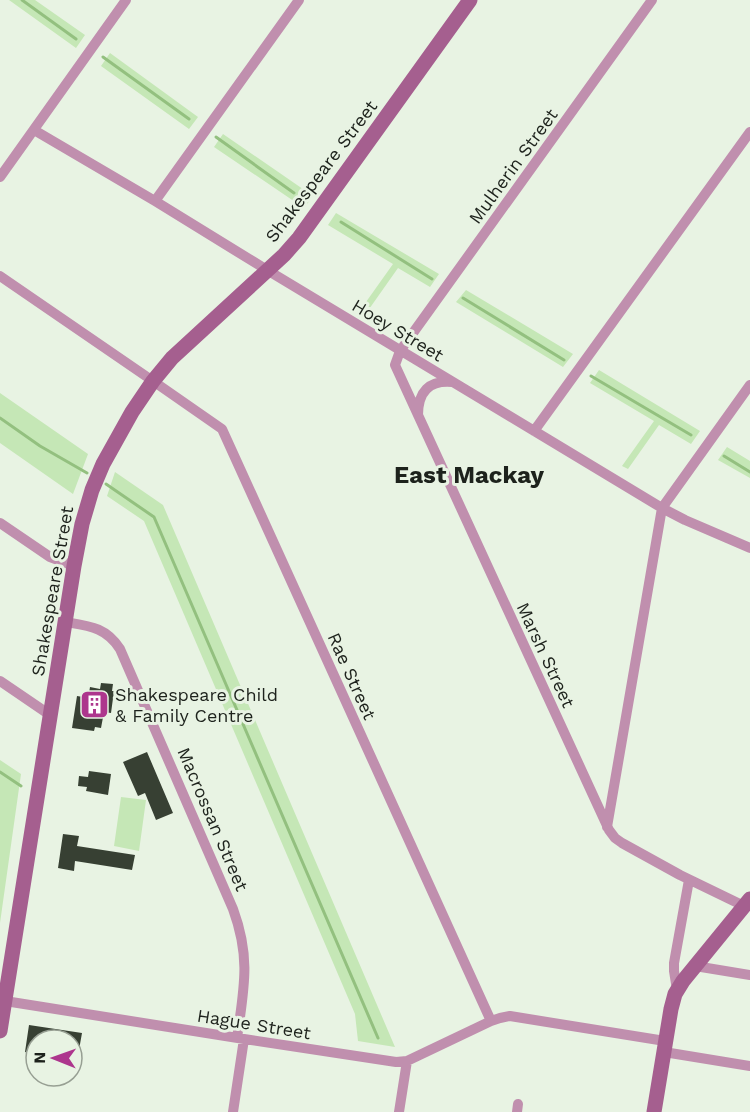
<svg xmlns="http://www.w3.org/2000/svg" width="750" height="1112" viewBox="0 0 750 1112" font-family="'Work Sans',sans-serif">
  <style>
    .green { fill: #c5e7b6 }
    .lines { fill: none; stroke-linecap: round; stroke-linejoin: round }
    .stream { stroke: #93c07f; stroke-width: 3 }
    .building { fill: #374033 }
    .street { stroke: #c08fae; stroke-width: 10 }
    .secondary { stroke: #a55f8f; stroke-width: 15 }
    .labels { text-anchor: middle; dominant-baseline: central; stroke-width: 6; stroke-linejoin: round; paint-order: stroke }
    .street-label { font-size: 18px; fill: #1d221c; stroke: #e8f3e3 }
    .poi-label { font-size: 18px; fill: #1d221c; stroke: #e8f3e3; text-anchor: start }
    .district-label { font-size: 24px; font-weight: bold; fill: #1d221c; stroke: #e8f3e3 }
  </style>
  <rect width="100%" height="100%" fill="#e8f3e3"/>
  <path class="green" d="M9 0H35L85 35 76 48Z
    M110 53 198 117 189 129 101 66Z
    M223 134 313 196 304 208 214 147Z
    M336 213 439 274 430 287 398 268 367 312 361 309 393 264 328 225Z
    M466 290 573 354 563 367 456 302Z
    M599 370 700 431 691 444 659 425 628 469 622 466 654 421 590 383Z
    M0 393 88 454 73 494 0 443Z
    M727 447 750 461V478L718 460Z
    M115 472 163 505 395 1047 358 1041 355 1014 144 521 107 496Z
    M0 760 21 774 0 923Z
    M121 797 146 800 139 851 114 846Z"/>
  <g class="lines">
    <path class="stream" d="M22 0 76 39
      M103 57 189 119
      M216 137 294 193
      M341 222 432 279
      M463 298 564 360
      M591 376 691 435
      M0 418 40 446 87 473
      M724 456 750 472
      M106 484 154 517 378 1038
      M0 772 21 786"/>
  </g>
  <path class="building" d="M101 683 113 684 112 691H114L111 713 104 712 101 728 95 727 94 731 72 728 77 696 83 697V692L89 693 90 687 100 689Z
    M147 752 173 813 156 820 145 793 138 796 123 762Z
    M89 771 111 774 108 795 86 791 87 787 78 786 79 776 88 777Z
    M63 834 79 836 77 846 135 855 132 870 75 861 74 871 58 868Z
    M29 1025 82 1033 77 1061 72 1060V1040H36V1054L25 1052Z"/>
  <g class="lines">
    <path class="street" d="M652 0 400 351 395 365 609 830 615 838 622 843 680 875 744 906
      M34 130 155 201 267 270 662 508 685 520 750 548
      M0 177 126 0
      M155 201 299 0
      M0 276 153 381 222 429 491 1021 500 1018 510 1016 665 1041
      M418 415C418 392 429 380 452 382
      M534 431 750 132
      M0 523 50 557 74 566
      M65 622C89 626 106 627 120 649L233 909C251 958 244 988 237 1038
      M0 681 50 715
      M607 827 662 508 750 385
      M695 966 750 975
      M677 990 674 971V963L689 880
      M5 1001 244 1039 396 1062 407 1061 491 1021
      M664 1052 750 1066
      M233 1112 244 1039
      M399 1112 407 1061
      M517 1112 518 1104"/>
    <path class="secondary" d="M0 1031 74 566 82 524 92 490 103 464 132 412 153 381 172 358 284 255 299 238 470 0
      M654 1112 671 1009 675 994 683 981 750 899"/>
  </g>
  <defs>
    <symbol id="building-square" viewBox="-11 -11 22 22"><rect x="-9" y="-9" width="18" height="18" rx="4" fill="#ad368d" stroke="#e8f3e3"/><path d="M-4-6H4V6H1V3H-1V6H-4ZM-2.5-4.3h1.7v1.8h-1.7ZM.8-4.3h1.7v1.8H.8ZM-2.5-1h1.7V.8h-1.7ZM.8-1h1.7V.8H.8Z" fill="#fff"/></symbol>
  </defs>
  <g fill-rule="evenodd">
    <use href="#building-square" x="78" y="688" width="33" height="33"/>
  </g>
  <g class="labels">
    <g class="street-label">
      <text transform="translate(513 166) rotate(-54)">Mulherin Street</text>
      <text transform="translate(321 171) rotate(-53)">Shakespeare Street</text>
      <text transform="translate(398 330) rotate(31)">Hoey Street</text>
      <text transform="translate(52 591) rotate(-80)">Shakespeare Street</text>
      <text transform="translate(546 655) rotate(65)">Marsh Street</text>
      <text transform="translate(352 676) rotate(66)">Rae Street</text>
      <text transform="translate(213 819) rotate(67)">Macrossan Street</text>
      <text transform="translate(254 1024) rotate(9)">Hague Street</text>
    </g>
    <g class="poi-label">
      <text x="115" y="694">Shakespeare Child<tspan x="115" dy="21">&amp; Family Centre</tspan></text>
    </g>
    <g class="district-label">
      <text x="469" y="475">East Mackay</text>
    </g>
  </g>
  <g transform="translate(54 1058) rotate(271)"><circle r="28" fill="#e8f3e3" stroke="#979f93" stroke-width="1.5"/>
  <path d="M0-4.5L10 22L0 15L-10 22Z" fill="#ad368d"/>
  <text y="-9" font-size="16" font-weight="bold" text-anchor="middle" fill="#1d221c">N</text>
  </g>
</svg>
